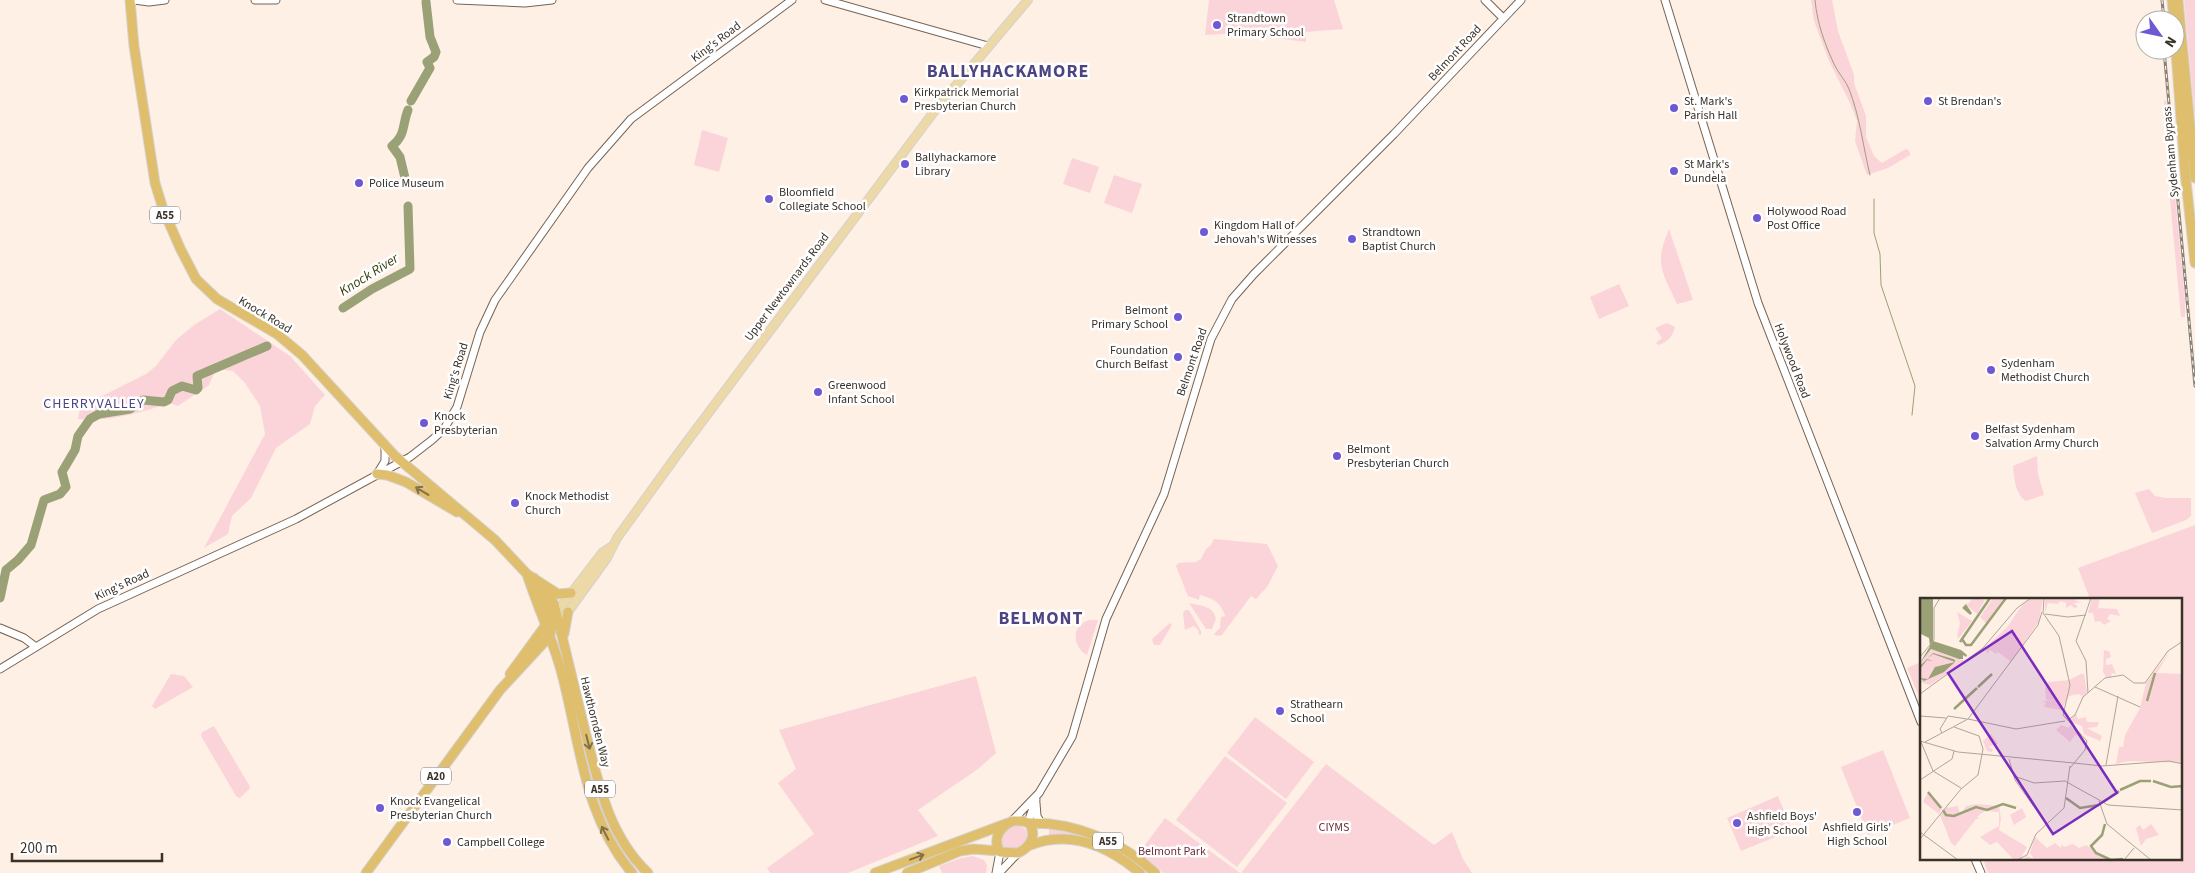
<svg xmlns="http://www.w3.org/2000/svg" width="2195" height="873" viewBox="0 0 2195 873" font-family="'Source Sans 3',sans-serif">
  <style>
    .green { fill: #fbd4da }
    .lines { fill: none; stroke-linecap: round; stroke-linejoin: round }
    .stream { stroke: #9aa177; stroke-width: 1 }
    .river { stroke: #9aa177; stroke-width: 9 }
    .secondary-casing { stroke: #776353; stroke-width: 9 }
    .primary-casing { stroke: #d4d2d0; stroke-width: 10 }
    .highway-casing { stroke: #d4d2d0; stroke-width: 11 }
    .secondary { stroke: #fff; stroke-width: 7 }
    .primary { stroke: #ecd9a7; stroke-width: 8 }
    .highway { stroke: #dfbf6d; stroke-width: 9 }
    .rail-casing { stroke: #8b8076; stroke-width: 3 }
    .rail { stroke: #fff; stroke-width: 1; stroke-dasharray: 4; stroke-linecap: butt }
    .oneway { stroke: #847148 }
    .poi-dot { fill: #6f59d3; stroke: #fff; stroke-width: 2 }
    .labels { text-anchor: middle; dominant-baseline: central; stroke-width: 5; stroke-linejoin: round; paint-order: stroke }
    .shield { fill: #fff; stroke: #756f69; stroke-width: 1 }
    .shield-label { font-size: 11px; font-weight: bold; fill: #3a3129 }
    .poi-label { font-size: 12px; fill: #3a3129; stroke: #fff; text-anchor: start }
    .street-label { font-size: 12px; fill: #3a3129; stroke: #fff }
    .park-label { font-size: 12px; fill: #6f313f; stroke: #fff }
    .water-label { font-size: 14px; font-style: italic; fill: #393f0c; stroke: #fff }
    .neighbourhood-label { font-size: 14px; letter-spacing: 1px; fill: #4d4583; stroke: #fff }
    .district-label { font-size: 18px; font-weight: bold; letter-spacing: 1px; fill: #4d4583; stroke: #fff }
    .inset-river { fill: none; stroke: #9aa177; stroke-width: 2.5 }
    .inset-road { fill: none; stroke: #b0a499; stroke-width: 1 }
    .view { fill: #7b2cbf; fill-opacity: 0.15; stroke: #7b2cbf; stroke-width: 2.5 }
    .inset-edge { fill: none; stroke: #3a3129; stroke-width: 2.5 }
  </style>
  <rect width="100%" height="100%" fill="#fef0e4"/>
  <path class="green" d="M1209 0H1334L1343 29 1306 32V42L1238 33 1205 35Z
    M1811 0H1832L1838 31 1854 75V83L1866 116V137L1874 156 1882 163 1904 150 1907 149 1910 152V155L1888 168 1867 175 1855 141 1857 121 1850 103 1829 61 1814 21Z
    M2184 0H2195V120Z
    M2166 100 2185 300V317H2181L2170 200 2168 144 2164 101Z
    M702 130 728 138 719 172 694 165Z
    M1072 158 1099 167 1090 193 1063 184Z
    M1114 175 1142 184 1132 213 1104 203Z
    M1669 229 1693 300 1677 304C1662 271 1654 265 1669 229Z
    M1619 284 1629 306 1599 319 1590 297Z
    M220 309 290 356 325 395 315 406 310 424 276 448 251 498 232 516 228 534 204 548 265 434 260 406 245 383 233 371 216 369 209 385 178 406 170 403C139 413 110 422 78 419L80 407 146 374 156 366 176 340 194 325Z
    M1667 323 1675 327C1673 336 1667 343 1658 345L1656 343 1662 338 1655 328Z
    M2037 456 2038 474 2044 495 2026 501C2015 494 2014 477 2013 466Z
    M2149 489 2155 496 2166 498H2191V516L2186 520 2152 533 2135 493Z
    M2195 525V873H1988L1983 859H2181V599H2090L2078 568Z
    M1214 539 1267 544 1278 566 1267 587 1256 599 1251 596 1222 635 1217 636 1214 634 1220 628 1221 617 1225 616C1221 603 1213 598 1200 595L1199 600 1188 596 1176 566 1178 563 1196 562 1201 559 1206 549 1211 545Z
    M1189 603C1201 606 1213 605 1216 619L1212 629H1206Z
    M1185 610H1189L1201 631V635L1198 634 1199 631 1194 626 1185 630 1183 613Z
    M1090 620H1098L1087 655C1071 646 1072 624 1090 620Z
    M1170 623 1172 625 1160 645H1154L1152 640 1153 638Z
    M1921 662V701L1907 668Z
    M171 674 184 676 193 687 155 709 152 706Z
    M976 676 996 753 978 769 918 810 938 836 848 873H770L767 868 814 834 778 783 796 769 779 730Z
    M572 691C587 751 595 828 641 873H636C624 860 615 844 607 828 598 811 568 705 572 691Z
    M1255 717 1314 762 1286 799 1227 753Z
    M214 726 249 785 250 788 240 798 236 796 201 736 202 732Z
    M1883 750 1910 818 1868 835 1841 767Z
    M1225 756 1287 803 1237 867 1176 820Z
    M1326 764 1434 845 1452 832 1463 859 1472 873H1241Z
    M1778 796 1792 830 1741 851 1727 818Z
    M1165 818 1240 873H1163L1139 853Z
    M1017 824C1026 828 1029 832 1027 842L1018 850 1005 848 1002 845 1001 836 1009 825Z
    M1049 829C1086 834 1120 849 1148 873H1143C1114 856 1085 833 1049 835Z
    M973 856 984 860 987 865 986 873H942L939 866 961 858Z"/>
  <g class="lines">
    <path class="stream" d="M1815 0C1817 23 1825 45 1835 66 1839 74 1846 81 1849 89 1860 117 1863 146 1870 175
      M1874 199V233L1880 254 1881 285 1915 386 1912 415"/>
    <path class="river" d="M411 101 430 68 427 62 434 57 436 52 430 37 426 2
      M405 178 400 157 392 146C406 135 402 125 408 110
      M343 308 372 289 410 269 408 206
      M0 598 6 570 18 560 31 545 44 500 60 494 66 487 62 472 75 450 78 436 90 419 99 414 130 409 143 400 164 402 168 400 172 391 182 386 196 390 198 388 197 376 267 346"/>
    <defs>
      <path id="secondary" d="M134 0 149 2 165 0
        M255 0H276
        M457 0 525 3 552 0
        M825 0 988 46
        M1485 0 1503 18
        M1665 0 1758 303 1921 722
        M377 474 385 461V446
        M0 628 24 638 36 647
        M0 669 98 609 296 519 410 457 432 440 444 429 457 407 480 332 495 300 588 168 631 119 792 0
        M1036 803 1037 816 1041 823
        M1011 822 1039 793 1072 737 1106 619 1164 494 1211 339 1232 299 1254 274 1394 134 1521 0
        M1028 822 1036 800
        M1975 859 1981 873
        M996 873 1000 852
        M999 873 1018 853"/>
      <path id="primary" d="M556 613 602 553 611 547
        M565 616 607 558 617 538 677 455 936 109 1028 0"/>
      <path id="highway" d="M130 0 134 46 155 183 163 209 180 248 196 279 217 299 277 334 302 355 395 456 495 540 527 574 558 594 571 593
        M2172 0 2174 20
        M2178 0 2195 178
        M2175 39 2185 172 2195 263
        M377 474 387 475 406 482 457 512
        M527 574C538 608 553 640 562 674 581 746 583 814 632 873
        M544 585 554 604C565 647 575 691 586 735 599 785 609 836 648 873
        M564 634 568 612
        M510 674 548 622
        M1013 821H1022L1029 823C1038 836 1029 848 1018 853L1000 852C992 839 1000 826 1013 821Z
        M1029 823C1074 822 1123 842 1155 873
        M1028 846C1069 829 1108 846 1140 873
        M366 873 500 690 550 636 552 623 546 605 534 578
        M875 873 1008 823
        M907 873 960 851 974 849 998 851"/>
    </defs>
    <use href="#secondary" class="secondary-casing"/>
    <use href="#primary" class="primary-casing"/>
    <use href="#highway" class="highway-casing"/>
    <use href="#secondary" class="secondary"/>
    <use href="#primary" class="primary"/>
    <use href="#highway" class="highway"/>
    <defs>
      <path id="rail" d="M2162 0 2164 20
        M2164 50 2195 386"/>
    </defs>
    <use href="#rail" class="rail-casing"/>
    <use href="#rail" class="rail"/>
  </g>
  <defs><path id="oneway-shaft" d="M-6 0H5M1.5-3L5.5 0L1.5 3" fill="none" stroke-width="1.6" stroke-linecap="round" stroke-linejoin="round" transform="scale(1.25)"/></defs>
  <g class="oneway">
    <use href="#oneway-shaft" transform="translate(422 491) rotate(-149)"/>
    <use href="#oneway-shaft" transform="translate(588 742) rotate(76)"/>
    <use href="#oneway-shaft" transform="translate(605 833) rotate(-117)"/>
    <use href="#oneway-shaft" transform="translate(917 857) rotate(-20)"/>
  </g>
  <g class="poi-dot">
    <circle cx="1217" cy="25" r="5"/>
    <circle cx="904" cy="99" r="5"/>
    <circle cx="1928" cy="101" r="5"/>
    <circle cx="1674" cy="108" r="5"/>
    <circle cx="905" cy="164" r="5"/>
    <circle cx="1674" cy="171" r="5"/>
    <circle cx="359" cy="183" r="5"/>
    <circle cx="769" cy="199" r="5"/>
    <circle cx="1757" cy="218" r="5"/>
    <circle cx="1204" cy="232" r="5"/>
    <circle cx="1352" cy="239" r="5"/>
    <circle cx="1178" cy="317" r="5"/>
    <circle cx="1178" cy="357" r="5"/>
    <circle cx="1991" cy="370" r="5"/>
    <circle cx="818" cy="392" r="5"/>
    <circle cx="424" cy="423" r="5"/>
    <circle cx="1975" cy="436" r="5"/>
    <circle cx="1337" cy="456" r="5"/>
    <circle cx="515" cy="503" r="5"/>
    <circle cx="1280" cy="711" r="5"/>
    <circle cx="380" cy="808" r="5"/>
    <circle cx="1857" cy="812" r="5"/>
    <circle cx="1737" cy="823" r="5"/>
    <circle cx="447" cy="842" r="5"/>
  </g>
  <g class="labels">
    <g class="shield">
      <rect x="150" y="206.5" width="30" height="17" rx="4"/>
      <rect x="421" y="767.5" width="30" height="17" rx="4"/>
      <rect x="585" y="780.5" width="30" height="17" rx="4"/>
      <rect x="1093" y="832.5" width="30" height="17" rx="4"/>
    </g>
    <g class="shield-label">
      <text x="165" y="215">A55</text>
      <text x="436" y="776">A20</text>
      <text x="600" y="789">A55</text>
      <text x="1108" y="841">A55</text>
    </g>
    <g class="poi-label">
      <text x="1227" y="18">Strandtown<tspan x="1227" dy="14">Primary School</tspan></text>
      <text x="914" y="92">Kirkpatrick Memorial<tspan x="914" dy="14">Presbyterian Church</tspan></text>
      <text x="1684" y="101">St. Mark's<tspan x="1684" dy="14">Parish Hall</tspan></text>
      <text x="1938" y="101">St Brendan's</text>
      <text x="915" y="157">Ballyhackamore<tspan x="915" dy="14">Library</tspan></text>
      <text x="1684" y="164">St Mark's<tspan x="1684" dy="14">Dundela</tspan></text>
      <text x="369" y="183">Police Museum</text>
      <text x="779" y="192">Bloomfield<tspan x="779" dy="14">Collegiate School</tspan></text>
      <text x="1767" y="211">Holywood Road<tspan x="1767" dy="14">Post Office</tspan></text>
      <text x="1214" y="225">Kingdom Hall of<tspan x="1214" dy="14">Jehovah's Witnesses</tspan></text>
      <text x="1362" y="232">Strandtown<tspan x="1362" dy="14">Baptist Church</tspan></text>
      <text x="1168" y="310" text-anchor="end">Belmont<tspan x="1168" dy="14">Primary School</tspan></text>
      <text x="1168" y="350" text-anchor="end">Foundation<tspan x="1168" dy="14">Church Belfast</tspan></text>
      <text x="2001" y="363">Sydenham<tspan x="2001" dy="14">Methodist Church</tspan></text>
      <text x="828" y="385">Greenwood<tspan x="828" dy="14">Infant School</tspan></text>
      <text x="434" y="416">Knock<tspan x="434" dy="14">Presbyterian</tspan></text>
      <text x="1985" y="429">Belfast Sydenham<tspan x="1985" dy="14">Salvation Army Church</tspan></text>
      <text x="1347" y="449">Belmont<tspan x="1347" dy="14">Presbyterian Church</tspan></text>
      <text x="525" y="496">Knock Methodist<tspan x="525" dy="14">Church</tspan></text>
      <text x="1290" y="704">Strathearn<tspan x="1290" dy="14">School</tspan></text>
      <text x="390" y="801">Knock Evangelical<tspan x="390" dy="14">Presbyterian Church</tspan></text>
      <text x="1747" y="816">Ashfield Boys'<tspan x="1747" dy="14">High School</tspan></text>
      <text x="1857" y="827" text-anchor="middle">Ashfield Girls'<tspan x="1857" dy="14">High School</tspan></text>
      <text x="457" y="842">Campbell College</text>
    </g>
    <g class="street-label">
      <text transform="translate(716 42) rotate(-37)">King's Road</text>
      <text transform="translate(1455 53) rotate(-47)">Belmont Road</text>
      <text transform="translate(2171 152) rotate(-95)">Sydenham Bypass</text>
      <text transform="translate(787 287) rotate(-53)">Upper Newtownards Road</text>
      <text transform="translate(265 315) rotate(31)">Knock Road</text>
      <text transform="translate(1792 361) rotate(69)">Holywood Road</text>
      <text transform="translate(1192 362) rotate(-71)">Belmont Road</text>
      <text transform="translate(456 371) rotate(-73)">King's Road</text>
      <text transform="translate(122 585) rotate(-25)">King's Road</text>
      <text transform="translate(595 722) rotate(76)">Hawthornden Way</text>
    </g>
    <g class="park-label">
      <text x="1334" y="827">CIYMS</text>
      <text x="1172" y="851">Belmont Park</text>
    </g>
    <g class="water-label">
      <text transform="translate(369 275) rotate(-32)">Knock River</text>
    </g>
    <g class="neighbourhood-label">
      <text x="94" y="404">CHERRYVALLEY</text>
    </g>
    <g class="district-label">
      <text x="1008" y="71">BALLYHACKAMORE</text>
      <text x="1041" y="618">BELMONT</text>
    </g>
  </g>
  <g transform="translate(1920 598)">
    <rect width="262" height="262" fill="#fef0e4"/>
    <path d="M53 0 65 2 57 16 44 5 48 6ZM73 0H84L66 25 60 19ZM112 0H123L119 23 91 64 78 54 76 56 70 52 67 56 66 49 88 28 102 7ZM125 0H157L156 3 162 4 154 5 158 9 154 10 151 7 146 10V5L140 3 138 6 128 5 125 15ZM172 0H180L178 10 197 11 200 18 190 16 187 21 191 23 184 27 180 23 175 24 173 15H168ZM37 14 52 23 39 40 37 39 40 25ZM11 51 45 63 10 87 0 84V65ZM184 52 189 53 191 59 186 61V67L192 66 196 76 192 75 191 79H186L183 74ZM250 53 237 75 262 76V165L209 163 196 166 199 149H203L205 137 220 110 226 85ZM161 76H164L167 94 163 99 159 96 149 98 141 112 124 109 126 105 122 103H131L126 102 125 90 128 84 149 82ZM156 116 158 121 166 119 167 124H179L177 129 167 130 182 138 180 143 164 136 162 128 149 123ZM141 127 149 130 150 127 160 138 155 137 150 144 136 132ZM71 136 78 146 68 149 73 151 72 154 67 153 63 143ZM8 194 23 209 19 216 3 204ZM56 206 79 208 81 221 79 232 107 249 101 260 94 262 77 244 70 247 60 239 79 228V214L65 213 59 217 57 220 61 221H56L35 248 31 245 20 217 26 210 38 208 40 217 46 208ZM102 210 106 219 94 227 90 217ZM231 226 239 237 226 241 221 248 216 230 220 227 223 232ZM115 239 127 250 135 245 141 250 142 246 144 249 153 246 159 250 166 247 187 262H103L107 258 114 261 110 255Z" fill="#fbd4da"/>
    <path d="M0 0H13V43L41 52 47 57 46 59 43 57V61H39L11 51 0 65 10 48 9 40 1 36ZM13 55 33 61 35 62V64L24 74 4 83 0 80 8 81 15 69 35 64 13 56 7 61 13 63 7 62 0 71V68Z" fill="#9aa177"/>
    <path class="inset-river" d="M43 9 51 16 45 7M42 41 46 47H51L86 0M40 44 70 0M58 89 72 76M227 103 235 75M34 111 57 90M233 183 251 189 263 188M200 192 220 183H231M8 194 21 210M146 200 160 210 179 207M183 204 199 193M23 212 26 217 34 218 56 209 67 212 83 206 96 210M185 226 182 237 171 248 176 255 191 262 203 261"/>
    <path class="inset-road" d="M124 0 123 15 139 38 150 87 143 117 167 143 165 152 150 170M125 16 148 19 166 17M0 59 14 42V10L20 0M175 89 220 109M168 95 166 63 156 43 171 0M0 96 63 50 97 10 111 0M0 118 26 120M48 121 96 131 145 123M148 122 155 117 163 99 185 80 203 77 214 85H225L248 53 263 43M34 129 59 138M22 135 20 131 28 118 47 121M0 143 38 154 154 165M1 144 13 173 41 190M5 144 48 121 118 27 122 14M89 161 95 182 127 227M154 165 182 168 249 163 263 166M186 167 198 98M94 178 114 185 145 183 188 207 263 212M0 182 32 161 34 153M41 191 58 177 63 151 59 138M179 203 187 226 231 262M0 234 38 262M0 241 41 191M97 262 107 257 116 236 144 210 150 168M204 262 214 250"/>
    <path class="view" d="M92 33 197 195 133 236 28 75Z"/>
    <rect width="262" height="262" class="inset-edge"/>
  </g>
  <g transform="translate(2160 35) rotate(123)"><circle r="24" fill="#ffffff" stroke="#b0ada9"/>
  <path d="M0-4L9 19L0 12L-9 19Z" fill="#6f59d3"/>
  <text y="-8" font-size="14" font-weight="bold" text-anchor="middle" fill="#3a3129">N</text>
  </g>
  <path d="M12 853v8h150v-8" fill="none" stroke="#3a3129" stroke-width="2.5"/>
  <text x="20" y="853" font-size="15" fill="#3a3129" stroke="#ffffff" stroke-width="4" paint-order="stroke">200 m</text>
</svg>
